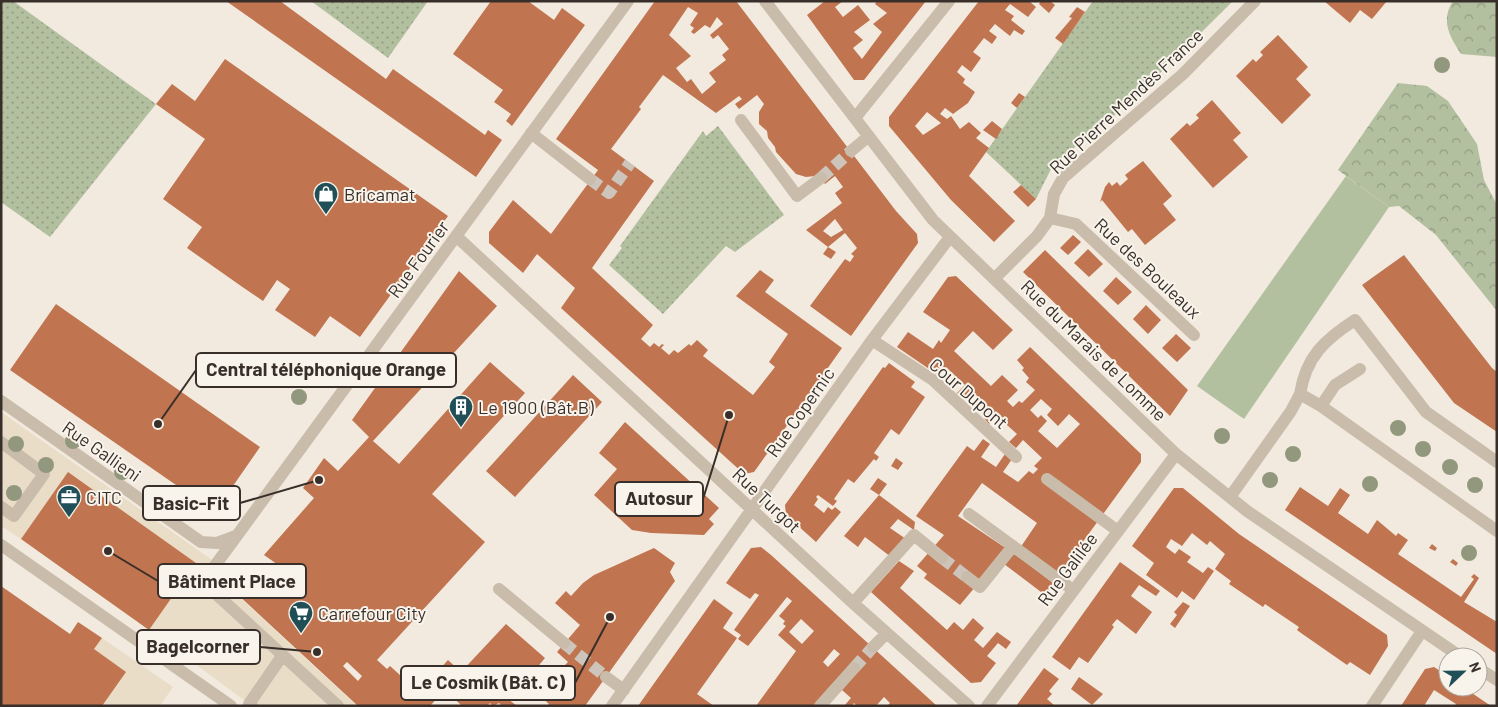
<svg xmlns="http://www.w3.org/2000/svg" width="1498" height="707" viewBox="0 0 1498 707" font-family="Barlow,sans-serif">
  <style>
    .grass { fill: url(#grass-dots) }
    .forest { fill: url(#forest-crowns) }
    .pitch { fill: #b2c09f }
    .plaza { fill: #e9ddc7 }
    .building { fill: #c0744f; fill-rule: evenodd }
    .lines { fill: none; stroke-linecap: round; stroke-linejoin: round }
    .minor-tunnel { stroke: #cdc5bb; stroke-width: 12; stroke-dasharray: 12 6; stroke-linecap: butt }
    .minor { stroke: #c9bcab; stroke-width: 12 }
    .tree { fill: #92987e }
    .labels { text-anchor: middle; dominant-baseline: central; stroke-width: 4; stroke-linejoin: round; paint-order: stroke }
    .street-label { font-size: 18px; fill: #382f2a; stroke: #f9f4eb }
    .poi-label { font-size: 18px; fill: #382f2a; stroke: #f9f4eb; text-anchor: start }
    .leader { fill: none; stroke: #382f2a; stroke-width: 2 }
    .callout-dot { fill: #382f2a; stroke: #f9f4eb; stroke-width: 2 }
    .callout { fill: #f9f4eb; stroke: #382f2a; stroke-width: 2 }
    .callout-label { font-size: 19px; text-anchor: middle; font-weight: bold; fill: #382f2a }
  </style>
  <defs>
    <pattern id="grass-dots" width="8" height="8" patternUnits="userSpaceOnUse" patternTransform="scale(1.25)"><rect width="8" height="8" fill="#b2c09f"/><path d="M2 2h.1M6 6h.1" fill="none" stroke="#929c82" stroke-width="1.8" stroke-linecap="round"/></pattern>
    <pattern id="forest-crowns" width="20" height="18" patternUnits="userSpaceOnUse" patternTransform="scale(1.25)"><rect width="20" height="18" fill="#b2c09f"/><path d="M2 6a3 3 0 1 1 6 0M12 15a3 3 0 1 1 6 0" fill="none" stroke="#929c82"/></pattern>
  </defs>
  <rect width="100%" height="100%" fill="#f2eadf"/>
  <path class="grass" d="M1 1H13L156 104 50 237 1 202Z
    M311 1H428L388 58Z
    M1093 1H1233L1131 102 1053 165 1036 199 986 152Z
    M718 126 784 215 735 252 726 246 663 314 609 265 622 248 620 246 703 131 706 136Z"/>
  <path class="forest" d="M1453 1H1497V57L1461 54C1450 37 1440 21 1453 1Z
    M1398 83 1427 86 1448 101 1477 144 1484 180 1497 205V311L1436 235 1399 206 1389 207 1338 170Z"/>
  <path class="pitch" d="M1346 176 1389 207 1244 419 1197 386Z"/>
  <path class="plaza" d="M1 412 238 578 234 583 236 594 357 706H252L149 630 196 563 68 473 21 539 1 526Z
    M102 638 173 687 160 706H102L94 649Z"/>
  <path class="building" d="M226 1H280L386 79 393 69 485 135 488 130 502 140 476 177Z
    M491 1H528L554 20 562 8 585 25 512 126 506 121 511 114 494 102 503 90 453 54Z
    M655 1H736L896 211 917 234 918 243 851 336 810 306 845 259 850 262 854 256 851 254 857 248 845 233 828 247 806 230 842 203 835 193 843 187 835 176 825 184 821 178 815 176 806 177 796 174 776 152 775 147 768 138 767 131 759 124V112L764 104 757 95 739 109 735 104 742 99 739 96 716 113 663 75 639 107 641 109 611 149 654 181 592 268 653 325 641 339 650 347 654 343 659 347 662 344 664 345 661 348 669 355 674 350 678 353 689 344 691 346 697 340 708 350 703 356 753 395 775 367 769 362 788 334 736 296 760 270 774 280 765 292 842 348 754 472 744 474 561 308 575 288 537 254 523 273 489 243V232L513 200 551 234 598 170 556 139ZM688 7 698 13 690 25 694 28 691 32 694 34 705 25 710 28 717 17 723 24 710 35 713 39 718 35 729 49 722 55 726 60 709 73 716 82 702 94 691 79 687 82 676 68 691 56 669 35ZM835 219 843 230 831 237 823 231Z
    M825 1H843L835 7 843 17 858 5 870 20 854 32 863 40 853 48 862 59 882 32 873 24 887 13 875 4 877 1H926L864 80H854L807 15Z
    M979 1H1029L1036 7 1028 17 1010 4 1005 10 1014 16 1011 20 1025 31 1022 35 1014 30 1010 36 995 24 989 31 997 37 992 44 984 38 973 52 981 58 971 72 962 65 957 72 965 79 963 83 975 92 968 103 953 114 945 108 940 114 947 119 951 116 960 129 969 122 981 133 976 138 989 148 969 176 1015 221 994 242 951 200 889 126V117ZM927 112 941 123 923 135 915 126Z
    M1041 1H1050L1055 5 1049 13 1039 4Z
    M1324 1H1387L1372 19 1360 10 1350 23Z
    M1077 7 1085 12 1063 44 1055 38 1072 18 1069 17Z
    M1278 35 1308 67 1296 79 1311 95 1282 124 1236 76 1253 59 1256 62 1263 55 1260 52Z
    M225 59 448 216 360 337 330 316 315 337 275 310 290 289 277 280 263 301 241 286 187 248 202 227 163 199 205 139 156 104 172 84 195 101Z
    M1019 93 1025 97 1017 108 1011 103Z
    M1212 100 1241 133 1233 140 1248 157 1213 188 1170 139 1187 123 1190 126 1199 118 1196 115Z
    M992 121 1002 129 996 139 983 130Z
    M1143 161 1172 196 1163 204 1176 220 1145 245 1132 229 1128 232 1102 200 1100 202 1105 187 1109 182 1112 186 1117 182 1120 186 1128 179 1125 175Z
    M1021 185 1036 199 1028 207 1013 192Z
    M1073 235 1081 242 1068 255 1060 248Z
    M828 247 836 252 831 259 823 254Z
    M1088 249 1103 264 1089 277 1074 263Z
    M1045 250 1188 390 1170 416 1023 272Z
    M1404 255 1492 368 1497 372V432L1454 403 1362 285Z
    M459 271 497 306 373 441 399 464 490 362 525 393 432 494 485 542 377 660 387 669 390 666 411 685 429 665 437 672 448 660 461 672 506 624 545 658 530 676 544 687 553 677 550 674 553 670 560 677 563 674 559 671 568 662 557 652 580 625 555 603 566 591 571 596 583 583 594 575 654 548 675 563 670 572 675 581 585 706H547L549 704 523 681 508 699 517 706H502L499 703 493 706 490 703 487 706H462L445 690 430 706H358L236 593 234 583 248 563 270 584 284 569 264 555 314 498 303 488 324 458 338 471 369 437 352 420ZM347 662 362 676 358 681 343 666Z
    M956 276 1013 330 993 350 973 331 954 351 991 386 1002 375 1018 390 1007 401 1013 407 1019 401 1022 403 1035 390 1026 382 1029 378 1022 370 1024 368 1017 360 1030 347 1141 454V462L1058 576 1020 548 1037 523 982 483 958 516 1007 549 960 605 924 578 927 574 917 566 944 535 916 516 967 446 974 451 983 439 990 444 981 457 996 467 1005 454 1012 459 1003 472 1018 482 1029 471 1033 474 1038 469 1034 466 1042 458 1023 440 1016 448 1009 442 1017 434 997 416 989 424 984 418 991 410 972 391 964 400 957 393 965 385 946 367 938 375 897 347 908 332 933 349 939 340 941 343 950 330 923 312 948 277ZM1041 399 1052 409 1047 415 1058 426 1069 414 1080 424 1057 448 1038 431 1047 421 1041 415 1038 418 1030 410Z
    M1116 277 1132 292 1118 305 1103 291Z
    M56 304 260 447 215 512 10 370Z
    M1146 305 1161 320 1148 334 1133 319Z
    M1176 334 1191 348 1177 362 1162 348Z
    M889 363 915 382 911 387 925 397 899 435 891 429 874 453 879 457 876 461 874 459 854 483 848 479 834 499 837 501 833 506 818 495 816 497 818 499 814 505 824 513 828 507 832 510 835 507 841 512 816 542 786 515 785 505 883 367 885 368Z
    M573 375 602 402 515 497 486 471Z
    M625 422 719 508 709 519 714 524 704 535 651 533 632 530 594 495 617 469 599 453Z
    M896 458 903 463 898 470 891 466Z
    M68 472 196 563 149 630 21 539Z
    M878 478 887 484 879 495 915 522 914 530 898 519 890 528 906 539 891 557 865 537 858 547 844 536 879 495 870 489Z
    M1300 487 1328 506 1340 488 1350 495 1338 513 1368 534 1377 520 1396 536 1398 533 1408 540 1398 554 1461 597 1474 579 1471 577 1474 574 1479 578 1464 602 1497 622V654L1285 510Z
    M1174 488H1183L1239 534 1387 635 1388 646 1370 675 1350 662 1347 665 1301 633 1297 630 1299 627 1265 604 1263 607 1229 584 1231 581 1215 569 1225 554 1210 541 1207 545 1192 533 1182 546 1171 539 1166 547 1175 554 1179 549 1191 557 1187 562 1203 573 1208 567 1214 571 1194 600 1182 591 1177 598 1146 575 1154 563 1132 546Z
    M1432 544 1437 548 1435 551 1429 548Z
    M761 547 771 555 937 706H887L890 703 884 697 876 706H857L854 703 852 706H844L851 698 842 690 814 706H756L796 651 778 635 786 626 783 624 785 621 779 616 792 601 787 597 748 646 738 639 741 635 734 630 759 595 755 593 750 599 726 583 751 548ZM801 619 814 631 802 644 789 632ZM834 649 840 654 828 667 823 662Z
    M1012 552 1053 583 1045 595 1004 564Z
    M1453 559 1458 563 1456 566 1450 562Z
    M899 561 914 571 900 588 947 630 954 622 963 630 973 618 984 628 974 640 983 648 997 632 1011 642 1006 649 998 643 987 656 996 663 981 682 971 683 871 592Z
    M1120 562 1160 591 1156 596 1139 585 1131 596 1152 612 1136 634 1117 619 1112 625 1114 627 1088 663 1079 657 1070 670 1052 657Z
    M1 586 70 634 78 622 102 638 94 649 126 672 102 706H1Z
    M714 599 733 613 723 628 737 638 697 694 714 706H638Z
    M1183 602 1190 606 1175 628 1170 624 1177 615 1174 612Z
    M1434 667 1448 676V687H1463L1491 706H1455L1456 704 1434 690 1424 706H1401L1425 669Z
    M1044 668 1059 679 1049 691 1052 694 1047 699 1055 706H1016Z
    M1079 677 1103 694 1092 705 1071 689Z"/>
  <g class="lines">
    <path class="minor-tunnel" d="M821 178 851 151
      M590 179 609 193 630 163
      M942 558 967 577
      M564 643 606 677
      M854 668 873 647"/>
    <path class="minor" d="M765 1 933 220 1176 454 1247 511 1461 657
      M855 118 949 1
      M741 120 797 196 821 178
      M531 133 590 179
      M851 151 869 136
      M1050 218 1076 224 1194 335
      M456 236 853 603 969 706
      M995 278 1037 236 1050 218 1054 194 1063 178 1183 74 1255 1
      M872 340 933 380 1016 457
      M1 401 201 542 217 543 236 536
      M1321 406 1335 385 1360 369
      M1 442 44 474 14 516 1 507
      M1497 462 1426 412 1355 320C1324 340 1306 357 1300 394L1321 406 1497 531
      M1047 479 1118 531
      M1230 497 1291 411 1300 394
      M969 514 1073 590
      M1 545 231 706
      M967 577 980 587 1013 546
      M499 589 564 643
      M853 603 914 535 942 558
      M873 647 887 633
      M1478 668 1497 680
      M606 677 624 690
      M252 706 249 704 282 656
      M338 706 203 582 628 1
      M612 706 872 340 950 237
      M820 706 854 668
      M987 706 1176 454
      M1372 706 1422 631"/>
  </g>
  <g class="tree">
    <circle cx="1442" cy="65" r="8"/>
    <circle cx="299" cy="397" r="8"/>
    <circle cx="1398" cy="428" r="8"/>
    <circle cx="1222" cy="436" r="8"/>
    <circle cx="73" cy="441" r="8"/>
    <circle cx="16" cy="444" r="8"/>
    <circle cx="1423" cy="449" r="8"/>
    <circle cx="1293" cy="454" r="8"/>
    <circle cx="46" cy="465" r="8"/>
    <circle cx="1450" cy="467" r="8"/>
    <circle cx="122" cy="472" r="8"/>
    <circle cx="1270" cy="480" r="8"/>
    <circle cx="1370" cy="484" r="8"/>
    <circle cx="1475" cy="485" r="8"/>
    <circle cx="14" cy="493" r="8"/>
    <circle cx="1469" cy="553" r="8"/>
  </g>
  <defs>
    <symbol id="shop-pin" viewBox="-11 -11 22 30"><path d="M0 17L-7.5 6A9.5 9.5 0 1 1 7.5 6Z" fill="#214f57" stroke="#f9f4eb"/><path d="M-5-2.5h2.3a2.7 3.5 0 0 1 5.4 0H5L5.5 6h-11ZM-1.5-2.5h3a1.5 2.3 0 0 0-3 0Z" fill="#fff"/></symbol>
    <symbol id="building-pin" viewBox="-11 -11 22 30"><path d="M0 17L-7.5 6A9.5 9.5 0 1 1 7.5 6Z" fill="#214f57" stroke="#f9f4eb"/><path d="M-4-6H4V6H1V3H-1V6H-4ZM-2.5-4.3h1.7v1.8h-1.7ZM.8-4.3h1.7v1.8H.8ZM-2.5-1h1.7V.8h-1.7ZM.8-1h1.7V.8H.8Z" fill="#fff"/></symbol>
    <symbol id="office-pin" viewBox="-11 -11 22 30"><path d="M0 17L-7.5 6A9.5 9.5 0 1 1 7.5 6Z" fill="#214f57" stroke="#f9f4eb"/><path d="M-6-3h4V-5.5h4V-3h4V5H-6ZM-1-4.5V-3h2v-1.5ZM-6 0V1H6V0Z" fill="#fff"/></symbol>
    <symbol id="supermarket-pin" viewBox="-11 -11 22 30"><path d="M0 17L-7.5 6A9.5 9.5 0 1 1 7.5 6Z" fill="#214f57" stroke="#f9f4eb"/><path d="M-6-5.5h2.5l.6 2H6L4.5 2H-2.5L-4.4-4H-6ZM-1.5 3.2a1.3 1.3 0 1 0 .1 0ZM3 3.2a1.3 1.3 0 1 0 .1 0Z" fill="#fff"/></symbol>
  </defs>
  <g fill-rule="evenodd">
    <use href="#shop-pin" x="312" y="180" width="28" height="38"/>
    <use href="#building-pin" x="447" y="393" width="28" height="38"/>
    <use href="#office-pin" x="55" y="483" width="28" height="38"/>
    <use href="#supermarket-pin" x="287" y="599" width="28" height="38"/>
  </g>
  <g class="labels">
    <g class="street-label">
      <text transform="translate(1126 101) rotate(-43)">Rue Pierre Mendès France</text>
      <text transform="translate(418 259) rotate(-54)">Rue Fourier</text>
      <text transform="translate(1148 268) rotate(43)">Rue des Bouleaux</text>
      <text transform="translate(1094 350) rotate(44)">Rue du Marais de Lomme</text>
      <text transform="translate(969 393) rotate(41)">Cour Dupont</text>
      <text transform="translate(800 412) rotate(-55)">Rue Copernic</text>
      <text transform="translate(102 451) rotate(35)">Rue Gallieni</text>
      <text transform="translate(767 500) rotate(43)">Rue Turgot</text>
      <text transform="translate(1067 569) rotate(-53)">Rue Galilée</text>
    </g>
    <g class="poi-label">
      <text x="344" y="194">Bricamat</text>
      <text x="478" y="407">Le 1900 (Bât.B)</text>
      <text x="86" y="497">CITC</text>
      <text x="318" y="613">Carrefour City</text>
    </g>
  </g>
  <path class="leader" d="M158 424L196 370M729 415L703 499M319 480L240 503M108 551L158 581M317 652L260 647M610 617L575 683"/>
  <g class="callout-dot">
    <circle cx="158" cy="424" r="5"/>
    <circle cx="729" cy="415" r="5"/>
    <circle cx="319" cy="480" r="5"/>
    <circle cx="108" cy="551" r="5"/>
    <circle cx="317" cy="652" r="5"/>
    <circle cx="610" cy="617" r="5"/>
  </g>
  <g class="callout">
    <rect x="196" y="353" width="260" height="34" rx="5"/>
    <rect x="615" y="482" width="88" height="34" rx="5"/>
    <rect x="143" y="486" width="97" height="34" rx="5"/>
    <rect x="158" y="564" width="148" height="34" rx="5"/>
    <rect x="137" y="630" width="123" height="34" rx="5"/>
    <rect x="401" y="666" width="174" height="34" rx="5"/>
  </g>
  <g class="callout-label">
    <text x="326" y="376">Central téléphonique Orange</text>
    <text x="659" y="505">Autosur</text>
    <text x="191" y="510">Basic-Fit</text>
    <text x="232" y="588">Bâtiment Place</text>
    <text x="198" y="653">Bagelcorner</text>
    <text x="488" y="689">Le Cosmik (Bât. C)</text>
  </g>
  <rect width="1498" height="707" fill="none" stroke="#382f2a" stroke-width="5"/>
  <g transform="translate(1463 672) rotate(68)"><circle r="24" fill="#f9f4eb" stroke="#aca59e"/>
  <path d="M0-4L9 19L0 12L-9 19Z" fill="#214f57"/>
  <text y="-8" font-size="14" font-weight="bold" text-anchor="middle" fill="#382f2a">N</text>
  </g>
</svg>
